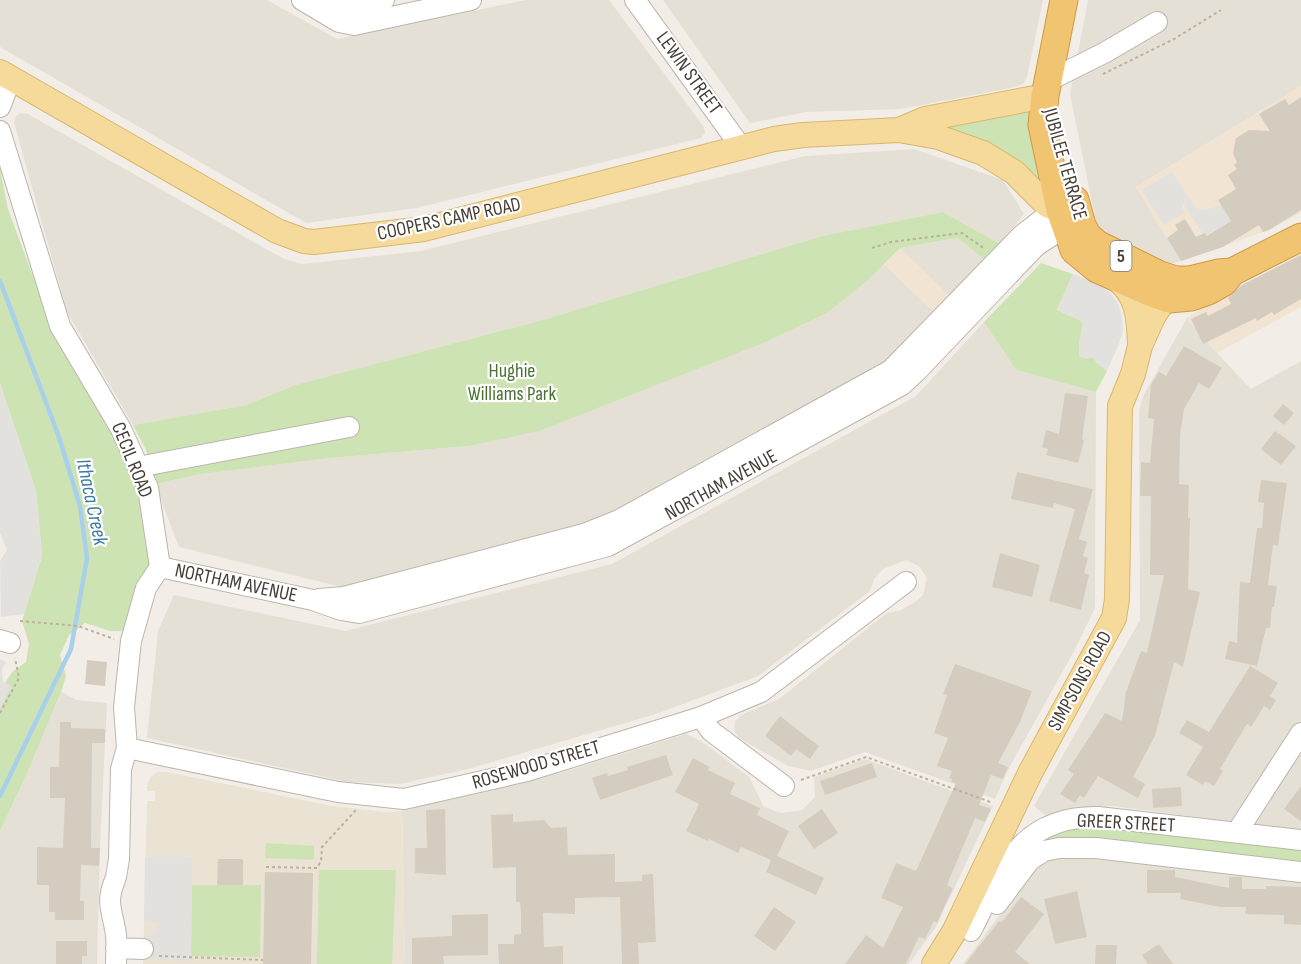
<svg xmlns="http://www.w3.org/2000/svg" width="1301" height="964" viewBox="0 0 1301 964" font-family="'Sofia Sans Condensed',sans-serif">
  <style>
    .residential { fill: #e5e0d5 }
    .commercial { fill: #f2e4d3 }
    .education { fill: #eae2d2 }
    .green { fill: #cee3b3 }
    .parking { fill: #e3e1de }
    .lines { fill: none; stroke-linecap: round; stroke-linejoin: round }
    .stream { stroke: #a8d0ea; stroke-width: 4.5 }
    .building { fill: #d5ccc0 }
    .minor-casing { stroke: #bcb5aa; stroke-width: 22 }
    .major-casing { stroke: #d9b76d; stroke-width: 26 }
    .highway-casing { stroke: #d09943; stroke-width: 29 }
    .path { stroke: #bdb19c; stroke-width: 2; stroke-dasharray: 3 3; stroke-linecap: butt }
    .minor { stroke: #fff; stroke-width: 20 }
    .major { stroke: #f5da9c; stroke-width: 24 }
    .highway { stroke: #f1c472; stroke-width: 27 }
    .labels { text-anchor: middle; dominant-baseline: central; stroke-width: 4.5; stroke-linejoin: round; paint-order: stroke }
    .shield { fill: #fff; stroke: #7c7872; stroke-width: 1.5 }
    .shield-label { font-size: 18px; font-weight: bold; fill: #443e36 }
    .street-label { font-size: 20px; fill: #443e36; stroke: #fff }
    .park-label { font-size: 20px; fill: #49712f; stroke: #fff }
    .water-label { font-size: 21px; font-style: italic; fill: #397aa6; stroke: #fff }
  </style>
  <rect width="100%" height="100%" fill="#f2eee7"/>
  <path class="residential" d="M0 0H267L337 39 526 0H609L704 127 705 133 701 138 417 208 306 223 0 47Z
    M663 0H1043L1027 77 1023 84 1010 88 901 109 806 112 750 123Z
    M1088 0H1301V86L1136 187 1181 261 1169 264 1109 236 1101 231 1096 222 1070 94Z
    M20 113 28 114 284 259 302 264 421 251 805 156 914 149 1003 180 1024 214 1000 244 943 212 822 236 539 321 295 385 246 405 133 425 67 312 14 123 15 117Z
    M959 238 985 260 950 297 900 248Z
    M884 264 935 313 888 362 599 522 342 587 179 547 155 484 201 474 331 458 468 446 766 342 827 313Z
    M1187 318 1217 353 1251 389 1301 361V831L1113 806 1085 808 1047 817 1034 806 1140 620 1139 411 1143 396Z
    M984 322 1016 370 1096 392 1095 608 1073 653 1010 766 995 799 865 752 811 771 788 766 739 738 734 731 735 721 741 715 779 699 887 613 901 610 915 602 923 595 927 578 919 566 906 560 883 569 874 579 870 591 758 676 656 714 468 769 400 784 348 782 147 738 158 631 174 595 345 631 612 564 916 396Z
    M61 692 77 700 107 703 100 848 97 964H0V831L29 769Z
    M686 734 701 741 749 777 764 807 782 813 802 810 815 797 814 777 865 759 993 806 936 927 909 964H405L402 808 496 789 570 770Z
    M1054 855 1301 880V964H963L1038 864Z"/>
  <path class="commercial" d="M1301 86V213L1269 230 1181 261 1136 187Z
    M900 248 950 297 935 313 884 264Z
    M1301 253V307L1217 353 1187 318 1225 293 1254 279Z"/>
  <path class="education" d="M157 772H167L332 806 386 812 402 811 405 964H143L147 801H155V791H147V786L150 778Z"/>
  <path class="green" d="M1029 107 1043 185 938 125Z
    M0 169 8 209 58 344 115 430 141 487 155 564 126 631H110L85 623 69 635 60 655 66 676 61 692 29 769 0 831V690L13 671 26 662 29 644 22 621 42 556 36 491 0 384Z
    M943 212 1000 244 985 260 958 238 900 248 868 280 827 313 766 342 539 431 468 446 331 458 201 474 155 484 146 450 133 425 246 405 295 385 539 321 822 236Z
    M1041 263 1073 274 1057 310 1082 321 1096 362 1107 371 1096 392 1016 370 984 322Z
    M1072 823 1301 848V866L1096 843 1024 850Z
    M266 843 314 846V860L265 858Z
    M319 870H396L392 964H317Z
    M192 885H261L260 957 191 956Z"/>
  <path class="parking" d="M1172 172 1196 208 1204 210 1222 205 1231 221 1214 231 1211 242 1205 233 1203 234 1181 200 1184 213 1164 225 1142 190Z
    M1073 274 1100 285 1110 293 1118 303 1122 316 1123 330 1119 344 1107 371 1100 366 1093 357 1088 359 1079 357V343L1083 322 1057 310Z
    M0 384 36 491 42 556 24 614 1 617 0 561 7 550 0 533Z
    M0 659 6 662 2 670 3 682 12 686 0 709Z
    M145 857H192L191 962 143 958 144 937 156 931 159 923 144 921Z"/>
  <g class="lines">
    <path class="stream" d="M0 281 59 437 80 506 87 558 71 649 0 796"/>
  </g>
  <path class="building" d="M1301 97V210L1269 230 1263 232 1259 225 1223 247 1181 261 1167 238 1178 230 1175 225 1185 219 1196 237 1205 233 1207 236 1231 221 1218 200 1236 189 1228 175 1237 169 1234 165 1237 163 1233 153 1236 138 1249 130 1270 131 1259 114 1285 99 1289 105Z
    M1301 255V299L1274 315 1272 312 1257 321 1256 318 1203 344 1191 319 1206 312 1208 316 1231 304 1228 298 1242 285Z
    M1184 346 1222 368 1209 389 1199 383 1184 409 1180 436 1179 484 1189 485 1188 518H1190L1188 589 1200 592 1183 667 1174 662 1155 736 1133 777 1145 784 1138 798 1098 776 1084 798 1080 795 1075 803 1060 794 1074 774 1068 770 1105 713 1122 721 1126 692 1141 651 1147 653 1164 575H1150L1151 496H1140L1141 462 1150 463 1154 419 1148 418 1151 385 1159 372 1166 376Z
    M1065 393 1088 396 1082 439 1084 440 1078 463 1046 455 1048 449 1042 447 1046 430 1059 434Z
    M1283 404 1294 413 1284 425 1273 416Z
    M1275 431 1296 446 1281 465 1261 449Z
    M1017 472 1093 489 1079 539 1087 542 1083 556 1088 558 1084 573 1089 575 1081 610 1049 601 1075 509 1054 503 1053 508 1011 499Z
    M1261 480 1287 483 1278 546 1273 545 1268 585 1277 586 1274 607H1272L1270 628H1266L1257 666 1225 659 1229 641 1237 643 1240 582 1250 583 1257 528H1262L1264 503 1258 502Z
    M1000 553 1040 565 1032 597 992 587Z
    M87 660 107 662 105 686 85 684Z
    M955 664 1032 691 1020 722 998 763 1008 767 1003 779 991 775 979 805 991 809 985 822 975 818 947 885 953 888 945 905 937 923 934 921 925 939 919 937 906 964H845L866 935 883 948 903 907 881 898 896 863 916 871 956 783 951 782 952 779 949 778 952 771 937 766 948 738 934 733 947 695 943 694Z
    M1250 666 1278 683 1270 696 1276 700 1270 710 1264 706 1251 727 1247 724 1220 769 1223 771 1214 786 1205 781 1203 785 1186 775 1203 747 1179 733 1187 720 1209 732Z
    M780 716 819 746 810 759 796 749 791 756 765 736Z
    M60 722H71V728L105 729V743H92L91 848H100L99 866 81 865 80 901H84V920H55V912H49V885H37V847L63 848 65 798H50V767H59Z
    M666 755 673 775 600 800 592 778 607 773 608 776 628 770 627 767Z
    M693 758 710 767 708 770 735 783 730 794 760 808 757 815 789 831 777 856 824 878 816 895 766 872 771 860 741 847 738 853 709 839 708 841 686 831 699 804 675 792Z
    M872 763 877 777 825 795 820 781Z
    M1301 786V821L1284 809Z
    M1181 787 1182 806 1153 808 1152 789Z
    M445 809 446 875 415 873V848H427L426 810Z
    M822 809 838 833 814 849 798 826Z
    M513 814V822L544 820 551 828 567 827 568 855 615 854V882L642 881V875L653 874 656 942 638 943 639 964H622L620 897 575 898V914L543 913 544 947 563 946V964H499L498 944H514V935L521 934V913L520 902H516V867L493 868 491 815Z
    M218 859H243V885H217Z
    M1147 870H1175V877L1229 888V877H1242V889H1266V886L1301 887V925L1284 924V915L1245 914 1246 907H1220L1180 899 1181 893H1147Z
    M265 872 313 873 311 964H263Z
    M1077 891 1087 937 1055 944 1044 899Z
    M1021 897 1044 914 1015 952 1030 964H965L999 921 1001 923Z
    M774 907 796 922 775 951 754 936Z
    M488 914V955L443 956 444 964H412V938L452 936V915Z
    M56 941H87V956H82V964H56Z
    M1159 944 1173 964H1148L1142 955Z
    M1096 945H1117L1116 964H1095Z"/>
  <g class="lines">
    <defs>
      <path id="minor" d="M302 0 339 22 354 25 471 0
        M635 0 741 147
        M319 9 343 8 384 0
        M1048 81 1104 53 1157 22
        M0 107 11 78
        M0 131 60 326 121 429 148 488 160 567 146 588 131 641 124 707 127 748 121 769 119 859 116 877
        M138 467 349 427
        M160 567 313 600 341 610 359 613 608 546 902 385 917 371 1036 246 1065 227
        M319 599 344 597 584 534 619 520 891 370 1022 235 1044 218 1060 210
        M0 640 10 643
        M701 717 711 731 784 786
        M127 748 338 792 404 799 527 771 701 717 761 692 906 582
        M1237 832 1301 733
        M115 880C105 903 113 912 116 935 117 945 116 955 116 964
        M997 904 1030 860 1044 851 1059 848H1096L1301 872
        M971 931C1002 871 1018 816 1098 817L1301 840
        M116 948 143 949"/>
      <path id="major" d="M0 72 277 231 304 241 314 242 424 229 774 139 803 135 899 130 938 137 983 153 1014 172 1047 205 1052 207 1059 206
        M899 130 925 119 1045 96
        M1115 278C1138 294 1139 318 1140 344
        M934 964 954 932 1030 773 1114 618 1117 599 1120 406 1133 374 1140 346 1153 317 1165 298"/>
      <path id="highway" d="M1064 0 1045 96 1042 125 1060 210 1074 250 1097 269 1149 292 1169 299 1191 297 1208 291 1224 282 1232 272
        M1075 200 1082 225 1087 235 1097 244 1160 275 1176 280H1189L1218 273 1232 272 1301 237"/>
    </defs>
    <use href="#minor" class="minor-casing"/>
    <use href="#major" class="major-casing"/>
    <use href="#highway" class="highway-casing"/>
    <path class="path" d="M1103 74 1174 39 1221 10
      M872 248 891 242 962 233 985 249
      M20 621 78 626 114 639
      M0 713 19 678 15 658
      M801 780 866 757 993 803
      M266 867 317 868 321 861 322 847 356 810
      M159 956 263 960"/>
    <use href="#minor" class="minor"/>
    <use href="#major" class="major"/>
    <use href="#highway" class="highway"/>
  </g>
  <g class="labels">
    <rect class="shield" x="1110.5" y="241" width="21" height="30" rx="4.5"/>
    <g class="shield-label">
      <text x="1121" y="256">5</text>
    </g>
    <g class="street-label">
      <text transform="translate(689 73) rotate(54)">LEWIN STREET</text>
      <text transform="translate(1065 164) rotate(74)">JUBILEE TERRACE</text>
      <text transform="translate(449 219) rotate(-12)">COOPERS CAMP ROAD</text>
      <text transform="translate(132 460) rotate(68)">CECIL ROAD</text>
      <text transform="translate(721 485) rotate(-29)">NORTHAM AVENUE</text>
      <text transform="translate(236 583) rotate(12)">NORTHAM AVENUE</text>
      <text transform="translate(1080 681) rotate(-61)">SIMPSONS ROAD</text>
      <text transform="translate(536 765) rotate(-16)">ROSEWOOD STREET</text>
      <text transform="translate(1126 823) rotate(3)">GREER STREET</text>
    </g>
    <g class="park-label">
      <text x="512" y="371">Hughie<tspan x="512" dy="23">Williams Park</tspan></text>
    </g>
    <g class="water-label">
      <text transform="translate(92 502) rotate(78)">Ithaca Creek</text>
    </g>
  </g>
</svg>
